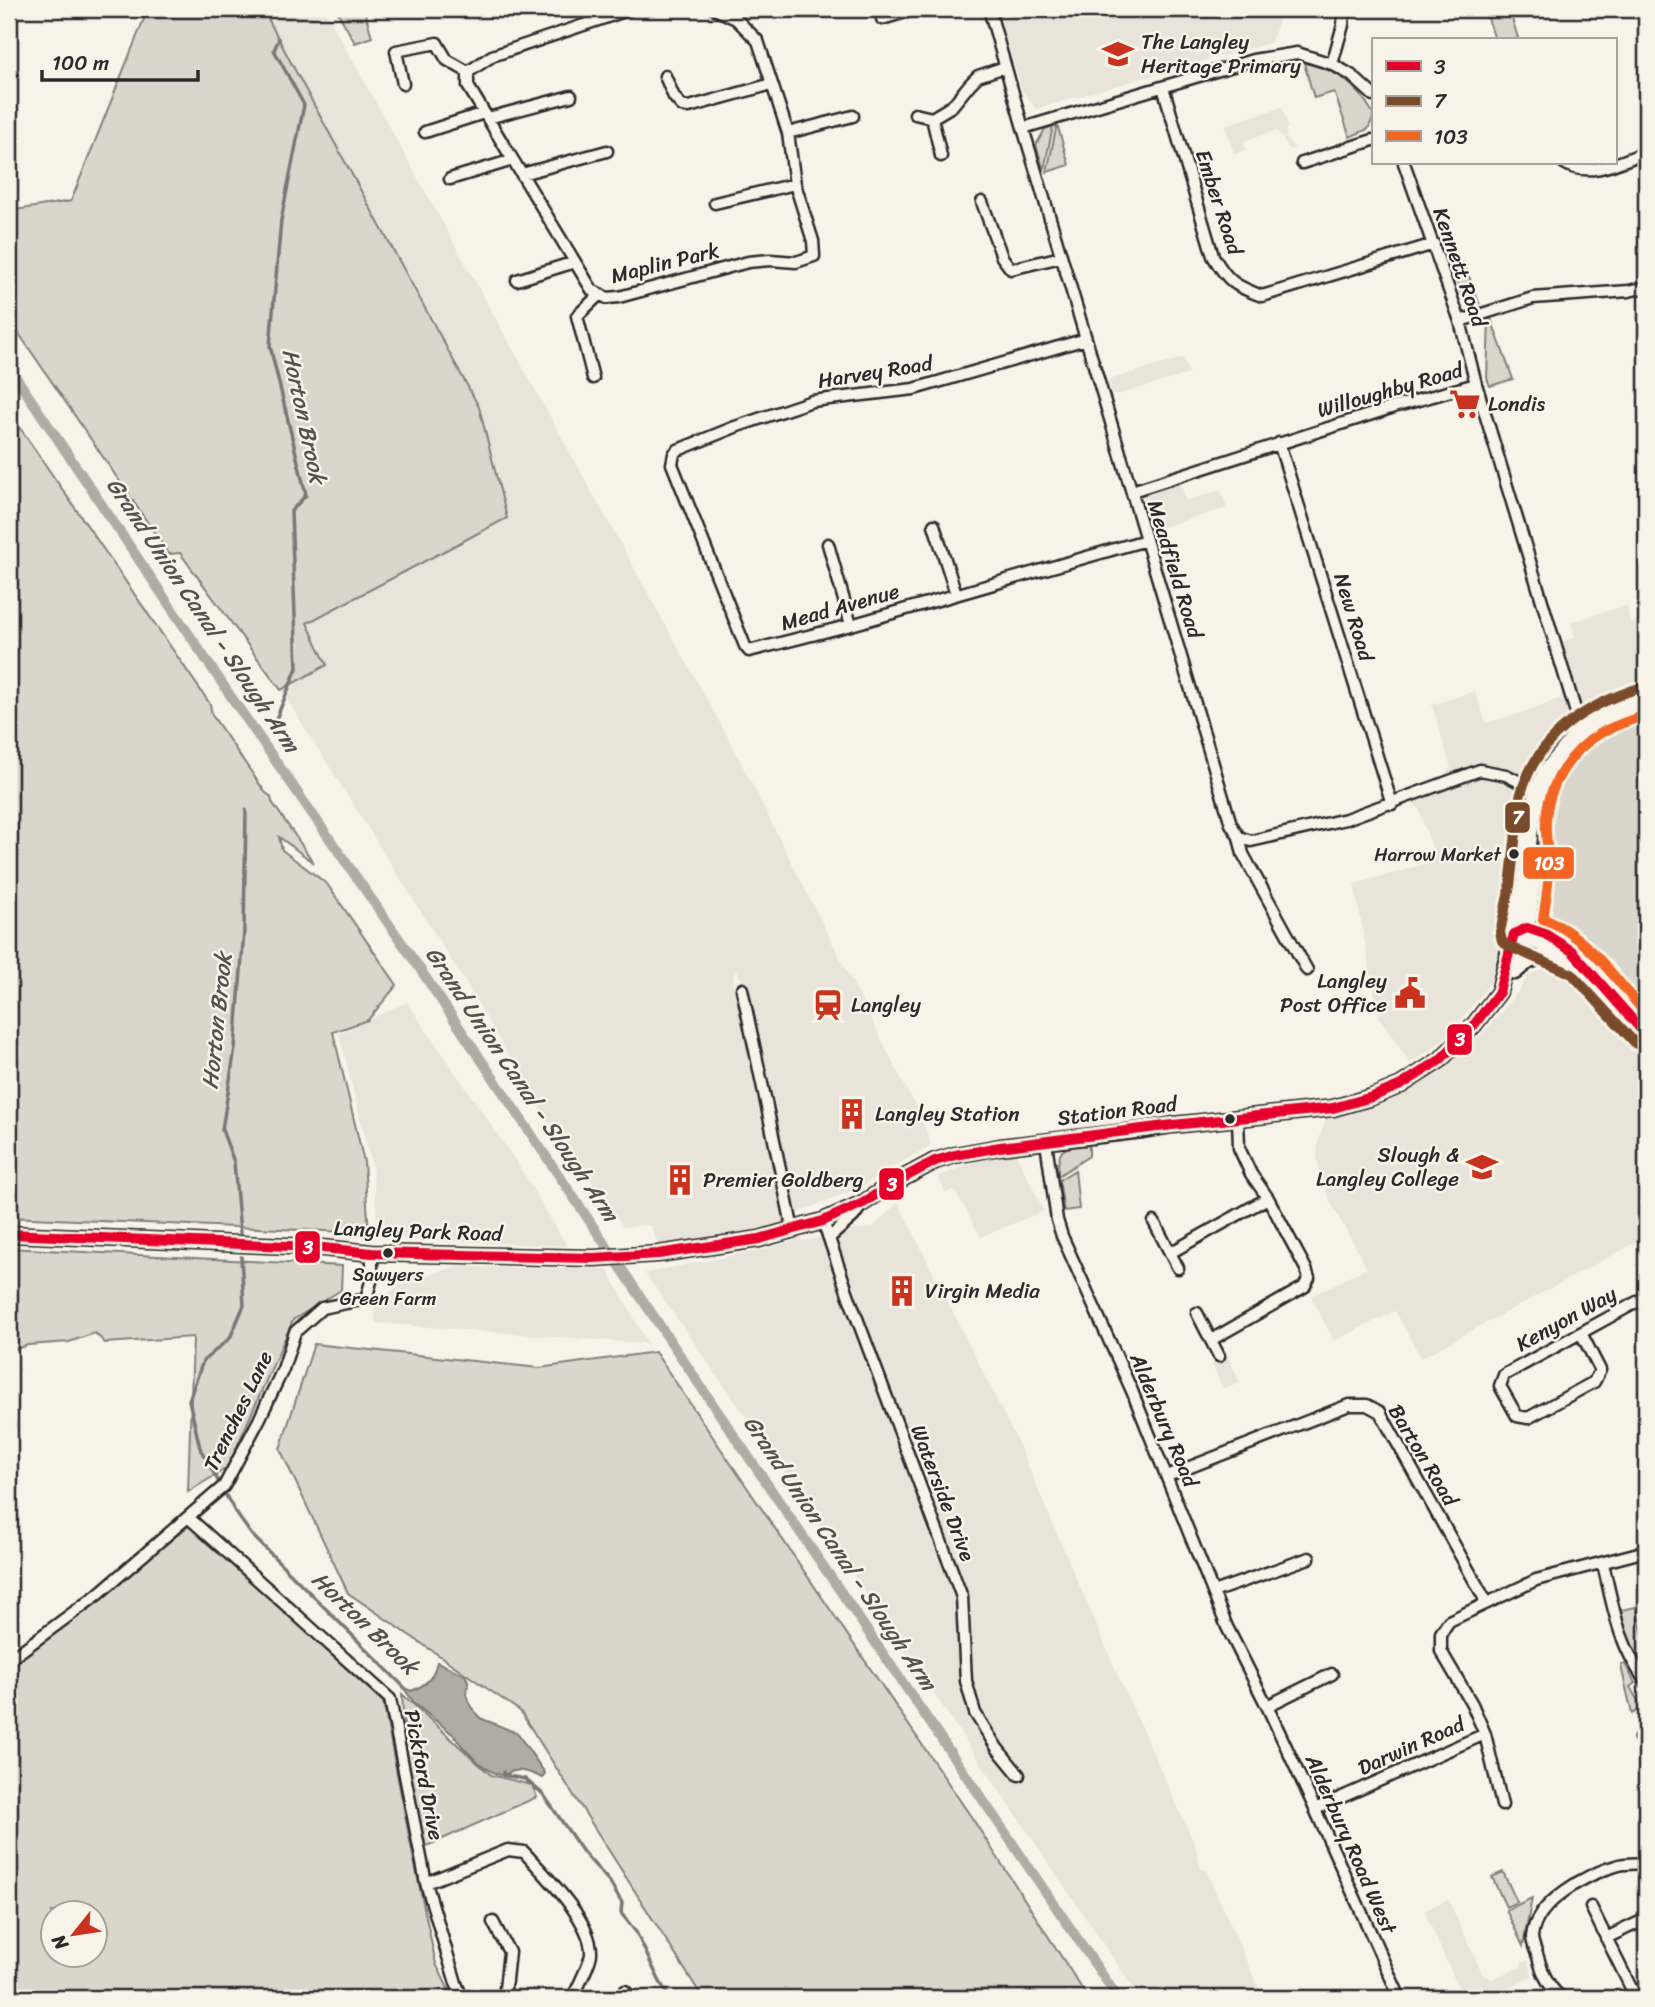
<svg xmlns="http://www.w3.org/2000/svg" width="1655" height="2007" viewBox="0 0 1655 2007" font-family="Sriracha,sans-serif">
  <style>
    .built { fill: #e8e4da }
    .green { fill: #dad6cc; stroke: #82807c; stroke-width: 2; fill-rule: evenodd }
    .water { fill: #afaca4; stroke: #7a7874; stroke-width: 2 }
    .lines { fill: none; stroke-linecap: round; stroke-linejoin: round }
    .stream { stroke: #7a7874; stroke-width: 3.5 }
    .canal { stroke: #afaca4; stroke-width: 10 }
    .minor-casing { stroke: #2b2b2b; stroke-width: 15 }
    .tertiary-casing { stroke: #2b2b2b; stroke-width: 18 }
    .secondary-casing { stroke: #2b2b2b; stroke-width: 19 }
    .minor { stroke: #f7f3e8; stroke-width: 10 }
    .tertiary { stroke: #f7f3e8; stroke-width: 12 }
    .secondary { stroke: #f7f3e8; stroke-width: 14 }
    .bus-1-casing { stroke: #f7f3e8; stroke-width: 16 }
    .bus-2-casing { stroke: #f7f3e8; stroke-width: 16 }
    .bus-3-casing { stroke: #f7f3e8; stroke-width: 16 }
    .bus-1 { stroke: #e4002b; stroke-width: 10 }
    .bus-2 { stroke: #7a4b2a; stroke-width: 10 }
    .bus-3 { stroke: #f26522; stroke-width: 10 }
    .bus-dot { fill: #2b2b2b; stroke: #f7f3e8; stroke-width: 2.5 }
    .labels { text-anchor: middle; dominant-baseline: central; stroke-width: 5; stroke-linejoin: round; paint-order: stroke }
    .bus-label { font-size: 19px; fill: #2b2b2b; stroke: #f7f3e8; text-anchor: end }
    .poi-label { font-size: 21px; fill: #2b2b2b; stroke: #f7f3e8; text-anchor: start }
    .street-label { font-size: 21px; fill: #2b2b2b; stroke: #f7f3e8 }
    .water-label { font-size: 23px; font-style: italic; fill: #53524f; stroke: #f7f3e8 }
    .line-badge { stroke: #f7f3e8; stroke-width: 2.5 }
    .badge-label { font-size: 19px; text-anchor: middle; font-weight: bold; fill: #fff }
  </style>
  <rect width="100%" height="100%" fill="#f7f3e8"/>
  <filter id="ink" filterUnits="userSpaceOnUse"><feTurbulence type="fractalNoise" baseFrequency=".0143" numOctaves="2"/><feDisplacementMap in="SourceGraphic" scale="14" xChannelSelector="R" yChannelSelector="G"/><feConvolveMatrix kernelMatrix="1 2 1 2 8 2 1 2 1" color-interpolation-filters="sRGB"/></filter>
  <g filter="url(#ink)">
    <path class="built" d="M263 9H324L730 741 909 1094 918 1108 931 1145 862 1186 795 1214 751 993 736 970 733 978 787 1223 660 1248 650 1225 623 1227 608 1203 596 1206 592 1180 578 1182 549 1124 467 985 281 690 327 665 306 624 296 72Z
      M997 9H1280L1277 27 1270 43 1184 66 1036 109 1022 90Z
      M1282 107 1288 126 1286 129V138L1295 149 1290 150 1278 132 1275 131 1246 140 1244 143 1246 150 1234 154 1225 125Z
      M1183 358 1189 374 1113 396 1108 380Z
      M1180 480 1186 501 1221 490 1227 508 1152 530 1141 492Z
      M1627 605 1630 623 1646 619V689L1584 709 1548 747 1524 775 1519 840 1515 848 1508 852V904L1512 911 1500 968 1481 995 1449 1034 1432 1049 1410 1063 1379 1017 1354 884 1425 864 1424 855 1433 851 1418 807 1413 803 1451 768 1432 705 1475 691 1486 723 1518 714 1561 698 1564 641 1575 638 1571 622Z
      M1554 964 1565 966 1620 1017 1633 1030 1646 1054V1237L1421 1358 1395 1311 1334 1341 1311 1296 1367 1268 1331 1203 1320 1177 1317 1157 1318 1142 1326 1120 1322 1114 1439 1067 1486 1030 1520 989 1529 975Z
      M407 1002 517 1163 567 1246 379 1238 372 1165 339 1034Z
      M1016 1154 1044 1211 981 1237 954 1189 946 1193 938 1177 988 1155Z
      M898 1202 1018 1443 1126 1694 1195 1845 1201 1869 1206 1870 1263 1998H1140L758 1434 645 1273 766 1249 799 1239 808 1240 850 1230 872 1228Z
      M454 1267 607 1269 648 1344 376 1323 373 1302 397 1287 415 1279Z
      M1228 1357 1240 1382 1223 1389 1212 1364Z
      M1448 1899 1483 1975 1492 1979 1522 1966 1521 1963 1528 1960 1532 1976 1502 1990 1505 1998H1463L1424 1911Z"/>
    <path class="green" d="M148 9H263L296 72 479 407 507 518 307 623 327 665 281 690 180 553 169 554 9 319V211L71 201Z
      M336 9H364L372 37 355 43Z
      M1485 9H1509L1518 38 1514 40H1495Z
      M1304 63C1336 69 1356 84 1373 113V118L1368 129 1350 137 1334 92 1314 98Z
      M1057 124 1069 165 1047 172Z
      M1053 126 1044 170 1036 145 1045 129Z
      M1464 263 1479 303 1462 294 1452 268Z
      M1489 319H1491L1513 379 1490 386 1487 378Z
      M9 412 210 704 212 715 265 792 271 797 272 802 314 863 279 837 282 850 327 884 397 985 368 1020 333 1032 364 1162 369 1233 9 1217Z
      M1646 720V1015L1608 976 1550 922C1542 906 1545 886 1545 868 1546 847 1546 823 1553 803 1562 776 1584 745 1610 732 1621 726 1634 723 1646 720Z
      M1089 1145V1156L1058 1176C1058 1147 1061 1147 1089 1145Z
      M1075 1170 1079 1209 1064 1211 1059 1180Z
      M9 1248 342 1266 341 1290 293 1320 228 1467 188 1492 193 1337 105 1343 95 1333 69 1342 28 1345 9 1351Z
      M314 1344 539 1368 655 1352 974 1821 1088 1998H703L520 1711 348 1593 280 1449Z
      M190 1525 383 1702 412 1851 436 1964 453 1998H9V1667ZM52 1912H94V1954H52Z
      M1636 1607 1646 1647V1671L1627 1637 1621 1610Z
      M1622 1664H1625L1635 1683 1630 1687 1642 1708 1632 1714 1621 1666Z
      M402 1694 491 1775 532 1785 537 1797 420 1849 405 1747Z
      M1503 1872 1517 1902 1506 1907 1492 1877Z
      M1532 1898 1523 1946 1506 1910Z"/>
    <path class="water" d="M437 1662 465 1675 468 1681 467 1696 471 1707 480 1718 517 1733 545 1773 542 1778C534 1774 523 1769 514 1771 510 1772 507 1774 503 1775 488 1775 462 1748 455 1736L415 1704 403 1687 411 1691C427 1685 433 1678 437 1662Z"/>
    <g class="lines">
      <path class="stream" d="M276 719 297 668 291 511 306 495 270 346 281 220 304 105 274 50 279 39
        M240 1233 234 1162 222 1130 235 1048 244 931 246 810
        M241 1257 244 1305 230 1338 203 1361 189 1400 200 1448 234 1510 251 1534 406 1689
        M503 1772V1775L525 1779 543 1794 583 1852 609 1881 622 1903 621 1913 636 1932 660 1982 670 1998"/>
      <path class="canal" d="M9 367 236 704 418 966 718 1412 1118 1998"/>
      <defs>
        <path id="minor" d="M631 9 492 56 468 72V86L592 290 607 298 619 297 748 262 770 260 796 262 814 256 813 241 795 184 788 133 758 41 736 19 715 9
          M989 9 1023 128 1231 824 1239 837 1243 854 1307 970
          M882 19 916 9
          M1332 64 1343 25 1344 9
          M665 76 674 97 682 106 689 107 772 84
          M403 84 396 51 437 43 447 60 468 72
          M1163 87 1213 256C1228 282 1235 286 1262 296L1434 244
          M915 114 932 118 952 106 970 84 978 76 1005 67
          M488 118 571 96
          M932 118 941 156
          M1023 128 1253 60 1297 53 1332 64 1351 75 1373 95
          M425 132 484 113
          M788 133 853 116
          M1302 163 1373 140
          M1404 163 1460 321 1476 384
          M1564 163C1589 179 1622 161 1646 152
          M522 174 607 151
          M450 179 513 160
          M982 202 1002 257 1011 269 1061 257
          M715 203 795 184
          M517 280 575 262
          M1460 321 1533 298 1629 291 1646 287
          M1086 339 914 389 812 401 735 427 678 450 674 454 672 464 745 646 749 651 851 625 1146 540
          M593 378 577 316 600 294
          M1279 443 1392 804
          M1132 491 1397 406 1476 384 1581 729
          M934 525 956 594
          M828 544 851 625
          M1239 837 1251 841 1346 819 1480 770 1506 775 1537 791
          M742 989 793 1230
          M1046 1142 1057 1220 1062 1236 1132 1391 1227 1627 1267 1706 1315 1809 1400 1998
          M823 1221 849 1297 962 1597 966 1681 975 1713 997 1748 1019 1775
          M1154 1222 1178 1268
          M829 1238 854 1216 863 1203
          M1170 1253 1268 1198
          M1197 1313 1219 1356
          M1581 1333 1600 1370 1594 1382 1528 1418 1517 1416 1500 1386 1504 1375 1646 1297
          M1211 1340 1304 1287 1309 1278 1306 1269 1268 1198 1251 1174 1239 1148 1238 1118
          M1167 1476 1349 1405H1367L1380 1412 1487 1603
          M188 1517 390 1699 426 1883 456 1983 462 1998
          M1603 1564C1614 1610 1618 1643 1646 1682
          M1213 1592 1309 1558
          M9 1660 97 1595 224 1486 259 1420 283 1369 295 1332 322 1308 366 1299 372 1278V1253
          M1267 1706 1332 1674
          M1640 1738 1646 1735
          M1502 1805 1485 1734 1472 1704 1441 1651V1633L1449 1621 1536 1580 1646 1551
          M1315 1809 1485 1734
          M426 1883 508 1850 524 1852C545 1875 591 1920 591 1952 592 1960 577 1988 573 1998
          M1591 1907 1636 1998
          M493 1922 509 1952 504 1998
          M1606 1938 1646 1919
          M625 1991 631 1998
          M1562 1998C1550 1989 1542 1972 1538 1957 1536 1951 1532 1943 1532 1937 1535 1901 1589 1873 1619 1865 1628 1863 1638 1864 1646 1863"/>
        <path id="tertiary" d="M1520 931 1527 928 1545 934 1572 951 1646 1035
          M1517 936 1566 954"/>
        <path id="secondary" d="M1517 969 1527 928 1534 878
          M1515 972C1535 951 1556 955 1581 963
          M9 1234 313 1247 372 1253 594 1258 658 1254 759 1239 823 1221 863 1203 892 1184 935 1161 955 1155 1000 1147 1143 1130 1173 1125 1333 1108 1372 1097 1401 1085 1440 1060 1474 1025 1499 992 1525 883 1532 817 1537 791 1546 771 1581 729 1593 721 1629 706 1646 700"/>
      </defs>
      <use href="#minor" class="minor-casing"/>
      <use href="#tertiary" class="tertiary-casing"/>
      <use href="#secondary" class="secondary-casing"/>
      <use href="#minor" class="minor"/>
      <use href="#tertiary" class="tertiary"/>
      <use href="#secondary" class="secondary"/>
      <defs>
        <path id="bus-1" d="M9 1234 313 1247 372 1253 594 1258 658 1254 759 1239 823 1221 863 1203 892 1184 935 1161 955 1155 1000 1147 1173 1125 1333 1108 1372 1097 1401 1085 1440 1060 1474 1025 1499 992 1514 934 1527 928 1545 934 1572 951 1646 1035"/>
        <path id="bus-2" d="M1636 1044 1572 974 1508 946 1502 941 1500 932 1510 886 1520 797C1536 736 1585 705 1642 687"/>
        <path id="bus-3" d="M1646 715C1631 720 1615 725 1601 733 1571 750 1547 786 1546 821 1545 836 1548 850 1549 865 1549 883 1546 901 1543 919 1584 932 1618 982 1646 1014"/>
      </defs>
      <use href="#bus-1" class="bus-1-casing"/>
      <use href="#bus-2" class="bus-2-casing"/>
      <use href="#bus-3" class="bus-3-casing"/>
      <use href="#bus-1" class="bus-1"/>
      <use href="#bus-2" class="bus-2"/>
      <use href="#bus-3" class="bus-3"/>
    </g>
  </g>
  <defs>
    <symbol id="school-bare" viewBox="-9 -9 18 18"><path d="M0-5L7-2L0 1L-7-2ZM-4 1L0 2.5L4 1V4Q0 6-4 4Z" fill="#c8321e" stroke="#f7f3e8" stroke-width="2.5" paint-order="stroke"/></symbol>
    <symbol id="supermarket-bare" viewBox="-9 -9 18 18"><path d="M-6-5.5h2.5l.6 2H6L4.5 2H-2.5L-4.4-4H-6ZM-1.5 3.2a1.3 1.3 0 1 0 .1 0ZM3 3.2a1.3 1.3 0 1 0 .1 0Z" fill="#c8321e" stroke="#f7f3e8" stroke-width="2.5" paint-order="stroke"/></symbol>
    <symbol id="civic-bare" viewBox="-9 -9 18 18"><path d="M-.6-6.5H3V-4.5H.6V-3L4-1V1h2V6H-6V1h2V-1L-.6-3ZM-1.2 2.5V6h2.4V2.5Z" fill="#c8321e" stroke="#f7f3e8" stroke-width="2.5" paint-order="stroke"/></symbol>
    <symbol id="station-bare" viewBox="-9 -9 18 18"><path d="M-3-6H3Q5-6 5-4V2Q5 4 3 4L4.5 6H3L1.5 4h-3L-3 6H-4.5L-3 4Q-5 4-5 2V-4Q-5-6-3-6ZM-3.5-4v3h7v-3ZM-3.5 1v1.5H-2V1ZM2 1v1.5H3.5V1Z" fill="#c8321e" stroke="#f7f3e8" stroke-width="2.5" paint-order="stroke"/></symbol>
    <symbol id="building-bare" viewBox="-9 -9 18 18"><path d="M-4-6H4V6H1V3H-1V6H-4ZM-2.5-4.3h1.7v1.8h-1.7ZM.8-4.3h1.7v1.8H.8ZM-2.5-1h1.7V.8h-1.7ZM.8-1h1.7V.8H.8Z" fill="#c8321e" stroke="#f7f3e8" stroke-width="2.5" paint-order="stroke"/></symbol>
    <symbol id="university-bare" viewBox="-9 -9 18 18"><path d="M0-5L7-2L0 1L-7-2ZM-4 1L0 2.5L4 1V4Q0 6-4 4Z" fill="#c8321e" stroke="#f7f3e8" stroke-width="2.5" paint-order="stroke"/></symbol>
  </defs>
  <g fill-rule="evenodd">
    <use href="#school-bare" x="1096" y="32" width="44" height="44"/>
    <use href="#supermarket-bare" x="1443" y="382" width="44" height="44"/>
    <use href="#civic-bare" x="1388" y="971" width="44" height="44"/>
    <use href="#station-bare" x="806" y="983" width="44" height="44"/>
    <use href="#building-bare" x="830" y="1092" width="44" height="44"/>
    <use href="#university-bare" x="1460" y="1145" width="44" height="44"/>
    <use href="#building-bare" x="658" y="1158" width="44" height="44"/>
    <use href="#building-bare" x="880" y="1269" width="44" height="44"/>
  </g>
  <g class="bus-dot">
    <circle cx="1514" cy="854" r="6"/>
    <circle cx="1230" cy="1119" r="6"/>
    <circle cx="388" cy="1253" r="6"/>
  </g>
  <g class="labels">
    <g class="bus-label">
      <text x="1501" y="854">Harrow Market</text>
      <text x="388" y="1274" text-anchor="middle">Sawyers<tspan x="388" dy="24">Green Farm</tspan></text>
    </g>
    <g class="poi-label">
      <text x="1141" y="42">The Langley<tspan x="1141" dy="24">Heritage Primary</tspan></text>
      <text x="1488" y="404">Londis</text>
      <text x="1387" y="981" text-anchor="end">Langley<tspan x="1387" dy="24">Post Office</tspan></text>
      <text x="851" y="1005">Langley</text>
      <text x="875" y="1114">Langley Station</text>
      <text x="1459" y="1155" text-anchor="end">Slough &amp;<tspan x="1459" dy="24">Langley College</tspan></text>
      <text x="703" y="1180">Premier Goldberg</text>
      <text x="925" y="1291">Virgin Media</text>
    </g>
    <g class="street-label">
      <text transform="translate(1219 202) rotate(72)">Ember Road</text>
      <text transform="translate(665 263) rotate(-14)">Maplin Park</text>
      <text transform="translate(1460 267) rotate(71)">Kennett Road</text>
      <text transform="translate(875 372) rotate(-9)">Harvey Road</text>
      <text transform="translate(1390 390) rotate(-16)">Willoughby Road</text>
      <text transform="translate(1175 569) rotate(73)">Meadfield Road</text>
      <text transform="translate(840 607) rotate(-16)">Mead Avenue</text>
      <text transform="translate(1354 617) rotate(73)">New Road</text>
      <text transform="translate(1117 1111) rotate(-7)">Station Road</text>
      <text transform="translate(418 1231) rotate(2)">Langley Park Road</text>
      <text transform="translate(1566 1319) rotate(-29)">Kenyon Way</text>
      <text transform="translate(238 1411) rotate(-64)">Trenches Lane</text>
      <text transform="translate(1164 1420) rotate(67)">Alderbury Road</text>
      <text transform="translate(1423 1455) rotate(59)">Barton Road</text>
      <text transform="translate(943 1493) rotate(69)">Waterside Drive</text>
      <text transform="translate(1411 1746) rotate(-24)">Darwin Road</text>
      <text transform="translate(424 1775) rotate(79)">Pickford Drive</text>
      <text transform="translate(1351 1844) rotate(66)">Alderbury Road West</text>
    </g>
    <g class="water-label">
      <text transform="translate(304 416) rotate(78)">Horton Brook</text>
      <text transform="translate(203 615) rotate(56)">Grand Union Canal - Slough Arm</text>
      <text transform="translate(217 1021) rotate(-84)">Horton Brook</text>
      <text transform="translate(522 1084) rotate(56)">Grand Union Canal - Slough Arm</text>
      <text transform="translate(840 1553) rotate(56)">Grand Union Canal - Slough Arm</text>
      <text transform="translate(365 1623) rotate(44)">Horton Brook</text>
    </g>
  </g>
  <g class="line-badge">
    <rect x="1504" y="801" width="27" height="33" rx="7" fill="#7a4b2a"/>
    <rect x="1522" y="846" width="53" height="34" rx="7" fill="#f26522"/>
    <rect x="1446" y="1023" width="27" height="33" rx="7" fill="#e4002b"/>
    <rect x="878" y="1167" width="27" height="34" rx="7" fill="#e4002b"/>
    <rect x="294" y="1230" width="27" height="34" rx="7" fill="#e4002b"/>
  </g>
  <g class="badge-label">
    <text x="1518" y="824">7</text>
    <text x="1549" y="870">103</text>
    <text x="1460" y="1046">3</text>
    <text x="892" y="1191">3</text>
    <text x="308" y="1254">3</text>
  </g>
  <rect width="1655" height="2007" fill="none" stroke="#f7f3e8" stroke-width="35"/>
  <rect x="18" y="18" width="1620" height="1972" fill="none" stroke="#2b2b2b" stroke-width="2.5" filter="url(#ink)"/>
  <rect x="1372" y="38" width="245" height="126" fill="#f7f3e8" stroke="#a5a39c" stroke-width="2"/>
  <rect x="1386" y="61" width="35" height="10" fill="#e4002b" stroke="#a5a39c" stroke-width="2"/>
  <text x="1434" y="74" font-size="21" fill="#2b2b2b">3</text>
  <rect x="1386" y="96" width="35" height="10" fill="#7a4b2a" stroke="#a5a39c" stroke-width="2"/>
  <text x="1434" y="108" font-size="21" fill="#2b2b2b">7</text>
  <rect x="1386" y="131" width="35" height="10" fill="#f26522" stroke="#a5a39c" stroke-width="2"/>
  <text x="1434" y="144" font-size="21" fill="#2b2b2b">103</text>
  <g transform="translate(74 1934) rotate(240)"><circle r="33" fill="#f7f3e8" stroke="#a5a39c" stroke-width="2"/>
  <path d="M0-5L12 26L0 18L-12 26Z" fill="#c8321e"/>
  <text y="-10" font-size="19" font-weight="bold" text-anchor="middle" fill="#2b2b2b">N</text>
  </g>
  <path d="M42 70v10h156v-10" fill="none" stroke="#2b2b2b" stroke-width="3.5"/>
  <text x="52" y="70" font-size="21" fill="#2b2b2b" stroke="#f7f3e8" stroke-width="5" paint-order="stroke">100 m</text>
</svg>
